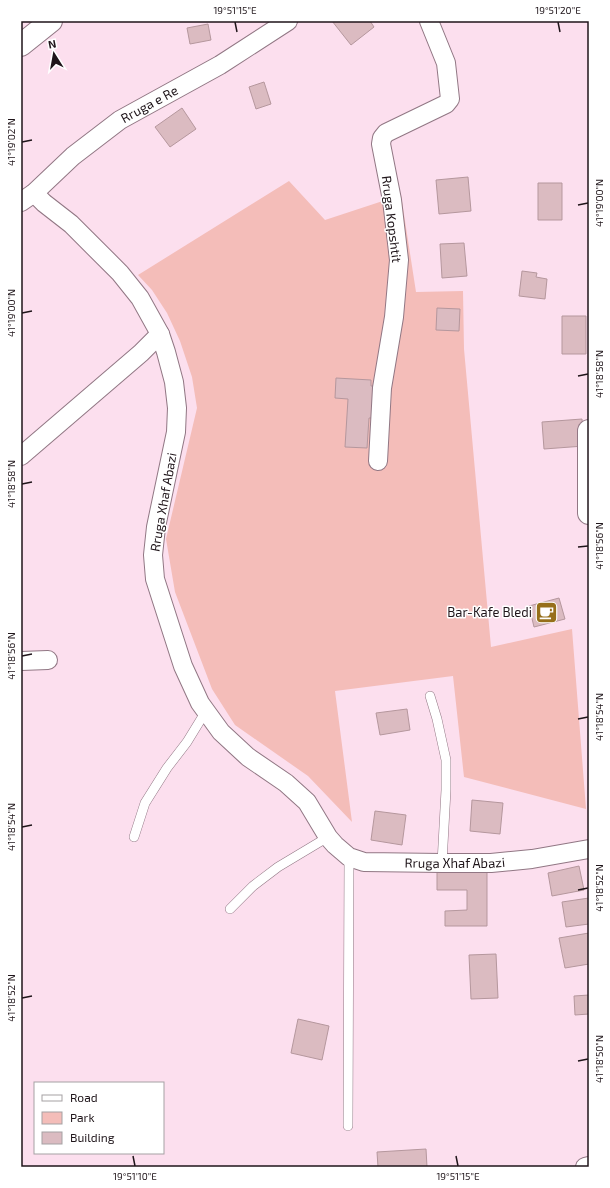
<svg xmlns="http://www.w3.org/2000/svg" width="610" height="1188" viewBox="0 0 610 1188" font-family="'Exo 2',sans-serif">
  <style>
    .green { fill: #f4bdb9 }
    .building { fill: #dbbbc1; stroke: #b5979d }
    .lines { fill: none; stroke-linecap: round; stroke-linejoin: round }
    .service-casing { stroke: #917784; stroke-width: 10 }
    .minor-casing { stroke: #917784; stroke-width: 20 }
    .tertiary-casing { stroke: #917784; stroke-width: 24 }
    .secondary-casing { stroke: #917784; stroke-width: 24 }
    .service { stroke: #fff; stroke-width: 9 }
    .minor { stroke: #fff; stroke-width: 18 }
    .tertiary { stroke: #fff; stroke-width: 22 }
    .secondary { stroke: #fff; stroke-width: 22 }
    .ticks { fill: none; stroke: #1f151a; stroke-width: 1.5 }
    .labels { text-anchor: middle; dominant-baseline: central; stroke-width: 3; stroke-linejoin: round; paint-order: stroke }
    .street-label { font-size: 13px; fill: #1f151a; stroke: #fff }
    .poi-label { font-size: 13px; fill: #1f151a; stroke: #fff; text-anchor: end }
    .neatline { fill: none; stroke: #1f151a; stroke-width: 1.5 }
    .ticks-label { font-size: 10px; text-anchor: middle; fill: #1f151a }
  </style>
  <rect width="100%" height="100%" fill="#fcdfee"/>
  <path class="green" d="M289 181 325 220 401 195 416 292 463 291 464 349 491 647 572 629 586 809 464 777 453 676 335 691 352 822 308 776 235 725 212 689 175 592 166 539 197 408 192 377 180 341 167 313 152 290 138 275Z"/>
  <path class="building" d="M332 21H370L374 27 351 45Z
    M208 24 211 40 190 44 187 28Z
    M264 82 271 104 256 109 249 87Z
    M182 108 196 129 170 147 155 127Z
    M468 177 471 211 439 214 436 180Z
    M538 183H562V220H538Z
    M464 243 467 276 442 278 440 244Z
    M522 271 537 273 536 277 547 279 545 299 519 296Z
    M437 308 460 309 459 331 436 330Z
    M562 316H586V354H562Z
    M336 378 371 380V386H376L374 418H369L367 448 345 447 348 399 335 398Z
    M582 419 584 446 544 449 542 422Z
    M559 598 565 619 534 627 529 606Z
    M407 709 410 730 380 735 376 713Z
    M472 800 503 803 500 834 470 831Z
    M375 811 406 815 402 845 371 840Z
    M579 866 584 890 552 896 548 873Z
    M487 869V926H445V911L467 910V890H437V870Z
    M589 898V924L566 927 562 902Z
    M589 933V964L565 968 559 938Z
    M496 954 498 998 471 999 469 955Z
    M589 995V1014L575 1015 574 996Z
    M298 1019 329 1026 322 1060 291 1053Z
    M426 1149 427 1167H378L377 1152Z"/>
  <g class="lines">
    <defs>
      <path id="service" d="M430 696 437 719 446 760V790L442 863
        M134 837 145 803 167 768 187 742 206 711
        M230 909 253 886 278 867 328 837
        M348 1126 349 857"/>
      <g id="minor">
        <path id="s1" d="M34 193 44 203 71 224 120 273 140 298 160 334 166 352 174 382 177 408 176 432 156 527 153 555 155 579 183 666 200 703 221 732 248 757 286 783 307 802 328 837 335 845 349 857 364 862 442 863H491L532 859 589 849"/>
        <path id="s2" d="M21 202 34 193 73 156 120 120 220 65 288 21"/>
        <path d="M21 456 141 353 160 334"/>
        <path d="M378 461 382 388 394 317 399 260 392 200 381 144 382 138 386 133 446 104 450 99 446 63 429 21"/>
        <path d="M21 661 48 660"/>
        <path d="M585 1167 589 1166"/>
      </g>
      <path id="tertiary" d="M589 431V513"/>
      <path id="secondary" d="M21 45 51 21"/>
    </defs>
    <use href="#service" class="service-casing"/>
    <use href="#minor" class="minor-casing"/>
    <use href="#tertiary" class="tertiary-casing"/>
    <use href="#secondary" class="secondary-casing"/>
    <use href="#service" class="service"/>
    <use href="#minor" class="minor"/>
    <use href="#tertiary" class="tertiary"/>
    <use href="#secondary" class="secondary"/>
  </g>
  <path class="ticks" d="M235 22 237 32M558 22 560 32M22 142 32 140M578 205 588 203M22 313 32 311M578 376 588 374M22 484 32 482M578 547 588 546M22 656 32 654M578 719 588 717M22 827 32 825M578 890 588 888M22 998 32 996M578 1061 588 1059M133 1156 135 1166M456 1156 458 1166"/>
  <defs>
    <symbol id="cafe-square" viewBox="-11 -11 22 22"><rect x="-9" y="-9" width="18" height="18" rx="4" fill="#966f1a" stroke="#fff"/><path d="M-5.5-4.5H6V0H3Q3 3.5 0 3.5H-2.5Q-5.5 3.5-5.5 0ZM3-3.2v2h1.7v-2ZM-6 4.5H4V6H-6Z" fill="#fff"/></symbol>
  </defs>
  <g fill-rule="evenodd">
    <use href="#cafe-square" x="534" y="600" width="25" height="25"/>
  </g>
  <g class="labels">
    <g class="street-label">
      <text stroke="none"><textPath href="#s2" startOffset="162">Rruga e Re</textPath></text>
      <text transform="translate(392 219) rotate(83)">Rruga Kopshtit</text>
      <text transform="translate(163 502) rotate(-80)">Rruga Xhaf Abazi</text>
      <text stroke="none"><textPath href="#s1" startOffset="896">Rruga Xhaf Abazi</textPath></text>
    </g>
    <g class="poi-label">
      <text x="532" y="612">Bar-Kafe Bledi</text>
    </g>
  </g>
  <rect width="610" height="1188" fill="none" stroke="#ffffff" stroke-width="44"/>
  <rect x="34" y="1082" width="130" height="72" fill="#ffffff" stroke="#a5a1a3"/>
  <rect x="42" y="1095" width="20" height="6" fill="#ffffff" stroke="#a5a1a3"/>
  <text x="70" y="1102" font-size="12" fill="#1f151a">Road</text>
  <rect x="42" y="1112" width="20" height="12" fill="#f4bdb9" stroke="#a5a1a3"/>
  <text x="70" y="1122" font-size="12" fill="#1f151a">Park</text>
  <rect x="42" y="1132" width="20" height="12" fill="#dbbbc1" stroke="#a5a1a3"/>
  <text x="70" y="1142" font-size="12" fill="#1f151a">Building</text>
  <g transform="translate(54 54) rotate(349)" stroke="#ffffff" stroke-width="3" paint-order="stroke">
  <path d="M0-3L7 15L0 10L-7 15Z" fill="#1f151a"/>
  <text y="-6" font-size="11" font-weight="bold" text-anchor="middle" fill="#1f151a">N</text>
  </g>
  <rect x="22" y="22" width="566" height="1144" class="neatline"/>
  <g class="ticks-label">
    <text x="235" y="14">19°51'15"E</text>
    <text x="558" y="14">19°51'20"E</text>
    <text transform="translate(11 142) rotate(-90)" y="4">41°19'02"N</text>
    <text transform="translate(599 203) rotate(-90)" y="4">41°19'00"N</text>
    <text transform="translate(11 313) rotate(-90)" y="4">41°19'00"N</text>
    <text transform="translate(599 374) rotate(-90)" y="4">41°18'58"N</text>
    <text transform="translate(11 484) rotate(-90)" y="4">41°18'58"N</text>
    <text transform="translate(599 546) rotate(-90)" y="4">41°18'56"N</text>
    <text transform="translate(11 656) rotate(-90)" y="4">41°18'56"N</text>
    <text transform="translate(599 717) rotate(-90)" y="4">41°18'54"N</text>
    <text transform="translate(11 827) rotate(-90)" y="4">41°18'54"N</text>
    <text transform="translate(599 888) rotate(-90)" y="4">41°18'52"N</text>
    <text transform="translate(11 998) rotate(-90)" y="4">41°18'52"N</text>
    <text transform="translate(599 1059) rotate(-90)" y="4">41°18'50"N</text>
    <text x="135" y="1180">19°51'10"E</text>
    <text x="458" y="1180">19°51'15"E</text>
  </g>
</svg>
